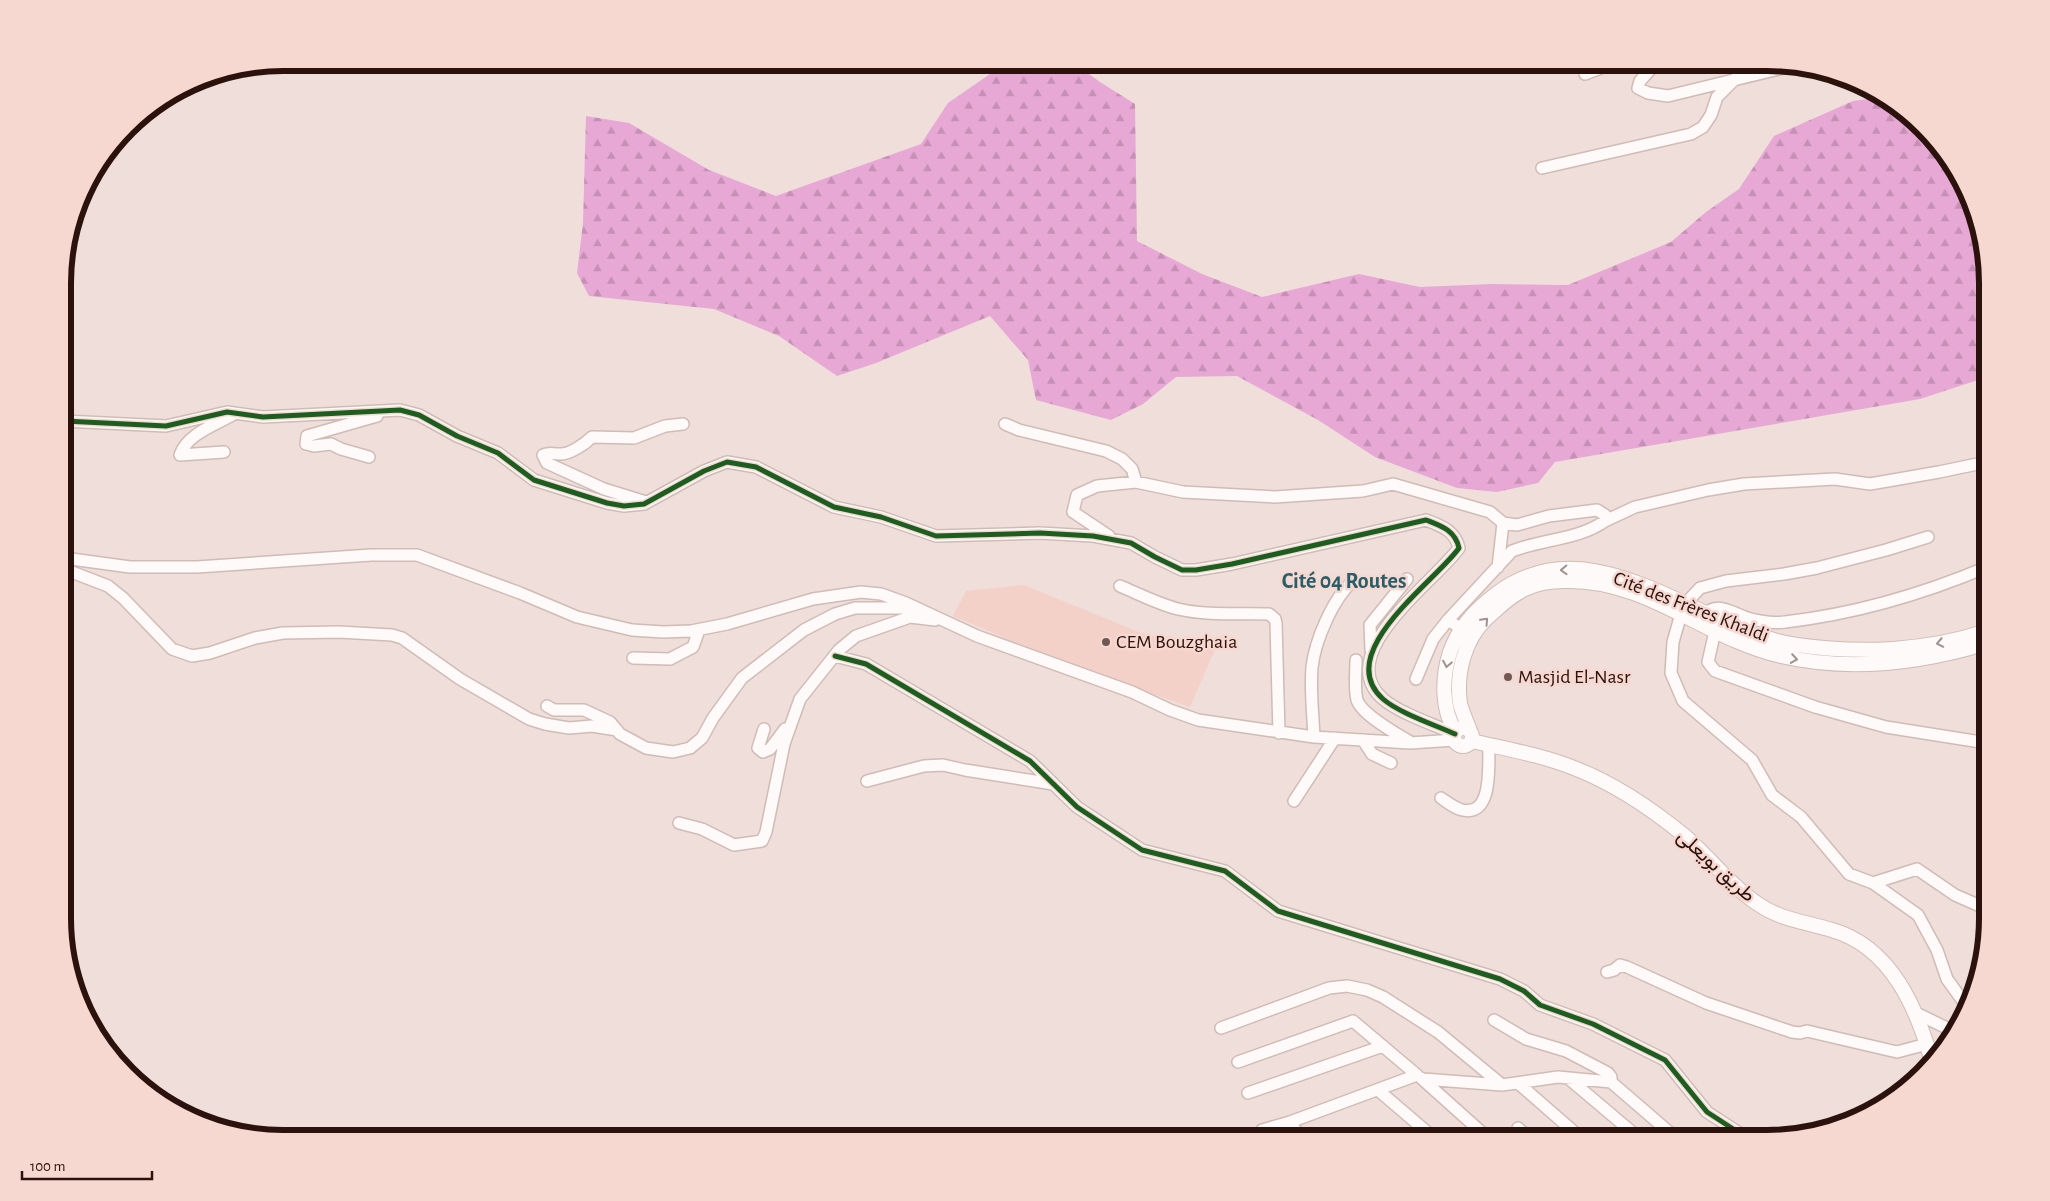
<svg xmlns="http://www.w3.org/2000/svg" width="2050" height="1201" viewBox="0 0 2050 1201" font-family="'Alegreya Sans',Vazirmatn,sans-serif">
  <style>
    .built { fill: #f4d1c8 }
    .forest { fill: url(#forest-firs) }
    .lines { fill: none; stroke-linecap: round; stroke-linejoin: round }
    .minor-casing { stroke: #d1bbb6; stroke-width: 14 }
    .major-casing { stroke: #d1bbb6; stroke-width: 16 }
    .minor { stroke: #fdfaf9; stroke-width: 11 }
    .major { stroke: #fdfaf9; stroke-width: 14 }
    .cycleway-casing { stroke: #f7d8d1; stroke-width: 8 }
    .cycleway { stroke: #1b5e20; stroke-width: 5 }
    .oneway { stroke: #9f928f }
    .poi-dot { fill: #705954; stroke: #f7d8d1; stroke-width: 2 }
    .labels { text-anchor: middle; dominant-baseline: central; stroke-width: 5; stroke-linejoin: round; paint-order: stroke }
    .street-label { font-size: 20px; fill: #2c120d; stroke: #f7d8d1 }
    .poi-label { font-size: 20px; fill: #2c120d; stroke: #f7d8d1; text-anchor: start }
    .quarter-label { font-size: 22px; font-weight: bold; fill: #275e69; stroke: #f7d8d1 }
    .rim { fill: none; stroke: #2c120d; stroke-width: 6 }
  </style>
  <defs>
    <pattern id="forest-firs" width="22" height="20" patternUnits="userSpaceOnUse" patternTransform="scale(1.25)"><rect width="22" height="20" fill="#e7a8d6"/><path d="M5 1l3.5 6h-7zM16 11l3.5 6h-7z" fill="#c690b6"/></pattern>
  </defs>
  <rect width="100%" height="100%" fill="#efded9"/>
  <path class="built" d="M1024 585 1141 633 1164 638 1169 636 1216 647 1190 707 1065 663 953 616 966 591Z"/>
  <path class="forest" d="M1006 63H1074L1100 82 1135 104 1137 241 1202 274 1262 297 1359 274 1420 287 1492 284 1568 285 1671 242 1706 212 1739 189 1774 136 1853 101 1883 97 1951 161 1976 212 1987 268V379H1981L1920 399 1555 462 1538 483 1497 492 1457 488 1375 457 1318 420 1237 376 1176 377 1143 404 1111 420 1036 400 1028 360 990 316 876 363 837 376 779 336 714 309 589 296 577 273 583 223 586 116 629 123 709 170 776 196 921 144 948 103Z"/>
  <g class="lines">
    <defs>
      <path id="minor" d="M1656 63 1640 81 1638 88 1648 93 1668 96 1791 66
        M1585 74 1614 63
        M1542 168 1691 134 1703 127 1711 115 1717 97 1735 79
        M64 421 166 426 227 412 263 417 400 410 419 415 457 436 498 453 534 480 607 503 624 506 644 504 704 471 727 462 756 467 834 507 881 517 936 536 1040 533 1093 536 1131 543 1155 557 1182 570H1196L1232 564 1426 520C1441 526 1455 530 1459 548 1436 581 1331 653 1383 699 1399 713 1435 725 1455 734
        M1005 424 1019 430 1106 451 1122 459 1132 469 1136 482
        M224 452 180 455C187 434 215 425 234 414
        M369 457 341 449 331 444 314 446 306 444 307 436 377 416
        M646 502 604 489 547 463 543 455C550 452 552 454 559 454 569 455 585 444 592 437L634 438 665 426 683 424
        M1605 521 1635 507 1708 490 1744 484 1835 479 1870 484 1939 472 1987 462
        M1109 536 1073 512 1077 495 1097 486 1136 482 1183 492 1275 497 1363 491 1393 484 1490 512 1503 523 1517 525 1549 516 1597 510 1605 515V521C1578 540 1542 539 1512 551L1448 620 1460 628
        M1928 537 1886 550 1817 568 1784 574 1726 581 1700 588 1686 603 1681 614 1673 642 1671 673 1683 701 1752 760 1772 795 1801 817 1849 874 1873 883 1918 915 1937 950 1947 979 1965 1004
        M64 558 130 567H197L371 555H417L520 593 577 617 632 630 663 632 691 631 727 624 813 599 861 592 881 594 906 603 977 636 1132 692 1170 710 1198 720 1314 737 1410 743 1455 740
        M1498 567 1503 523
        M64 569 108 586 123 598 172 649 192 656 210 653 255 638 283 633 339 632 392 635 402 638 460 679 529 719 545 724 569 728 592 726 617 730
        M1120 586C1139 594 1158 604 1178 609 1208 616 1239 613 1269 614L1275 619 1276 623 1279 733
        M1703 617C1716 598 1734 615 1751 619 1761 621 1775 624 1785 622 1854 614 1923 594 1987 567
        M1720 625 1715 631 1708 662 1715 671 1815 707 1886 727 1987 743
        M1371 650 1370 625 1407 579
        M835 656 866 664 1030 761 1077 807 1142 850 1225 871 1278 911 1500 979 1524 991 1540 1005 1593 1024 1665 1060 1707 1112 1747 1138
        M633 658 670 659 693 647 699 630
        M1356 660C1356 673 1354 688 1357 700 1362 715 1397 734 1410 742
        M1416 679 1433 639 1448 620
        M547 706 554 710H584L610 722 620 734 646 748 673 752 690 748 702 738 713 718 742 678 804 630 835 614 855 608H909
        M764 729 758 748 763 752 770 749 785 729
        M1314 737C1313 714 1310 690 1312 667 1315 641 1333 598 1353 581
        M1363 740 1372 754 1391 763
        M867 781 924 766 943 765 965 770 1053 784
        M1441 798C1447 802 1454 808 1462 810 1494 817 1488 764 1489 745
        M1294 801 1335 738
        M679 823 702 829 734 845 762 841 766 832 784 744 800 699 839 650 856 636 910 617 935 620
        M1873 883 1917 869 1955 895 1987 909
        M1607 972 1614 970 1620 965 1627 967 1706 1003 1792 1032 1800 1033 1807 1031 1897 1052 1927 1044
        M1916 1013 1955 1032
        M1494 1020 1526 1039 1566 1051 1608 1073 1611 1077V1082
        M1221 1028 1329 988 1347 986 1367 990 1383 997 1438 1032 1502 1085 1423 1079
        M1238 1062 1353 1021 1417 1075 1290 1122 1301 1138
        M1421 1078 1488 1138
        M1568 1078 1639 1138
        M1518 1083 1581 1138
        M1502 1085 1558 1077 1611 1082 1676 1138
        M1378 1090 1434 1138
        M1248 1093 1383 1046
        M1518 1128 1528 1137 1527 1138
        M1262 1130 1290 1122"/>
      <path id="major" d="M1454 737a9 9 0 1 1 18 0a9 9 0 1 1-18 0Z
        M1470 731C1467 722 1462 712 1460 703 1456 674 1464 640 1486 619 1498 608 1510 596 1525 589 1537 583 1551 581 1565 581 1648 579 1705 639 1781 656 1850 672 1921 663 1987 643
        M1456 732C1441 710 1442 677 1450 652 1459 627 1475 610 1496 594 1594 520 1699 631 1797 645 1860 654 1927 651 1987 631
        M1472 741C1506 749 1541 755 1574 768 1616 784 1652 809 1686 837 1711 859 1730 885 1758 904 1781 920 1806 922 1832 930 1891 947 1917 1008 1932 1062"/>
    </defs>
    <use href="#minor" class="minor-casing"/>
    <use href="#major" class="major-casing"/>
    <use href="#minor" class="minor"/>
    <use href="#major" class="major"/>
    <defs>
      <path id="cycleway" d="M64 421 166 426 227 412 263 417 400 410 419 415 457 436 498 453 534 480 607 503 624 506 644 504 704 471 727 462 756 467 834 507 881 517 936 536 1040 533 1093 536 1131 543 1155 557 1182 570H1196L1232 564 1426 520C1441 526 1455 530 1459 548 1436 581 1331 653 1383 699 1399 713 1435 725 1455 734
        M835 656 866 664 1030 761 1077 807 1142 850 1225 871 1278 911 1500 979 1524 991 1540 1005 1593 1024 1665 1060 1707 1112 1747 1138"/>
    </defs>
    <use href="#cycleway" class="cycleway-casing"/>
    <use href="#cycleway" class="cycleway"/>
  </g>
  <defs><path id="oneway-chevron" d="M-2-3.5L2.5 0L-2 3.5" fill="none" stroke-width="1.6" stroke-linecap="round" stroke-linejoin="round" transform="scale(1.25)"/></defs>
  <g class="oneway">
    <use href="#oneway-chevron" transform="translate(1564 570) rotate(178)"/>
    <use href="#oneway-chevron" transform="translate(1485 621) rotate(-47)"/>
    <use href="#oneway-chevron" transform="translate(1940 643) rotate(169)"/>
    <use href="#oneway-chevron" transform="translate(1794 659) rotate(9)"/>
    <use href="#oneway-chevron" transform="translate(1447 664) rotate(101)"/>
  </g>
  <g class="poi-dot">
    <circle cx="1106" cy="642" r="5"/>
    <circle cx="1508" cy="677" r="5"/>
  </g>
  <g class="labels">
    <g class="street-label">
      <text transform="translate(1691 607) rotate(21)">Cité des Frères Khaldi</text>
      <text transform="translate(1716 866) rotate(42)">طريق بويعلى</text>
    </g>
    <g class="poi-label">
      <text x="1116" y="642">CEM Bouzghaia</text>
      <text x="1518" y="677">Masjid El-Nasr</text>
    </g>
    <g class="quarter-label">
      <text x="1344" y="581">Cité 04 Routes</text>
    </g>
  </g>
  <path d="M0 0H2050V1201H0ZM283 71H1767A212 212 0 0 1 1979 283V918A212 212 0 0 1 1767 1130H283A212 212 0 0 1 71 918V283A212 212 0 0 1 283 71Z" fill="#f7d8d1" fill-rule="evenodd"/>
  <path class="rim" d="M283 71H1767A212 212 0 0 1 1979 283V918A212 212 0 0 1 1767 1130H283A212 212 0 0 1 71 918V283A212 212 0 0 1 283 71Z"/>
  <path d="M22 1171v8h130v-8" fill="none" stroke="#2c120d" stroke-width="2.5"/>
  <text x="30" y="1171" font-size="15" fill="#2c120d" stroke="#f7d8d1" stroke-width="4" paint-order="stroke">100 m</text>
</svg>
